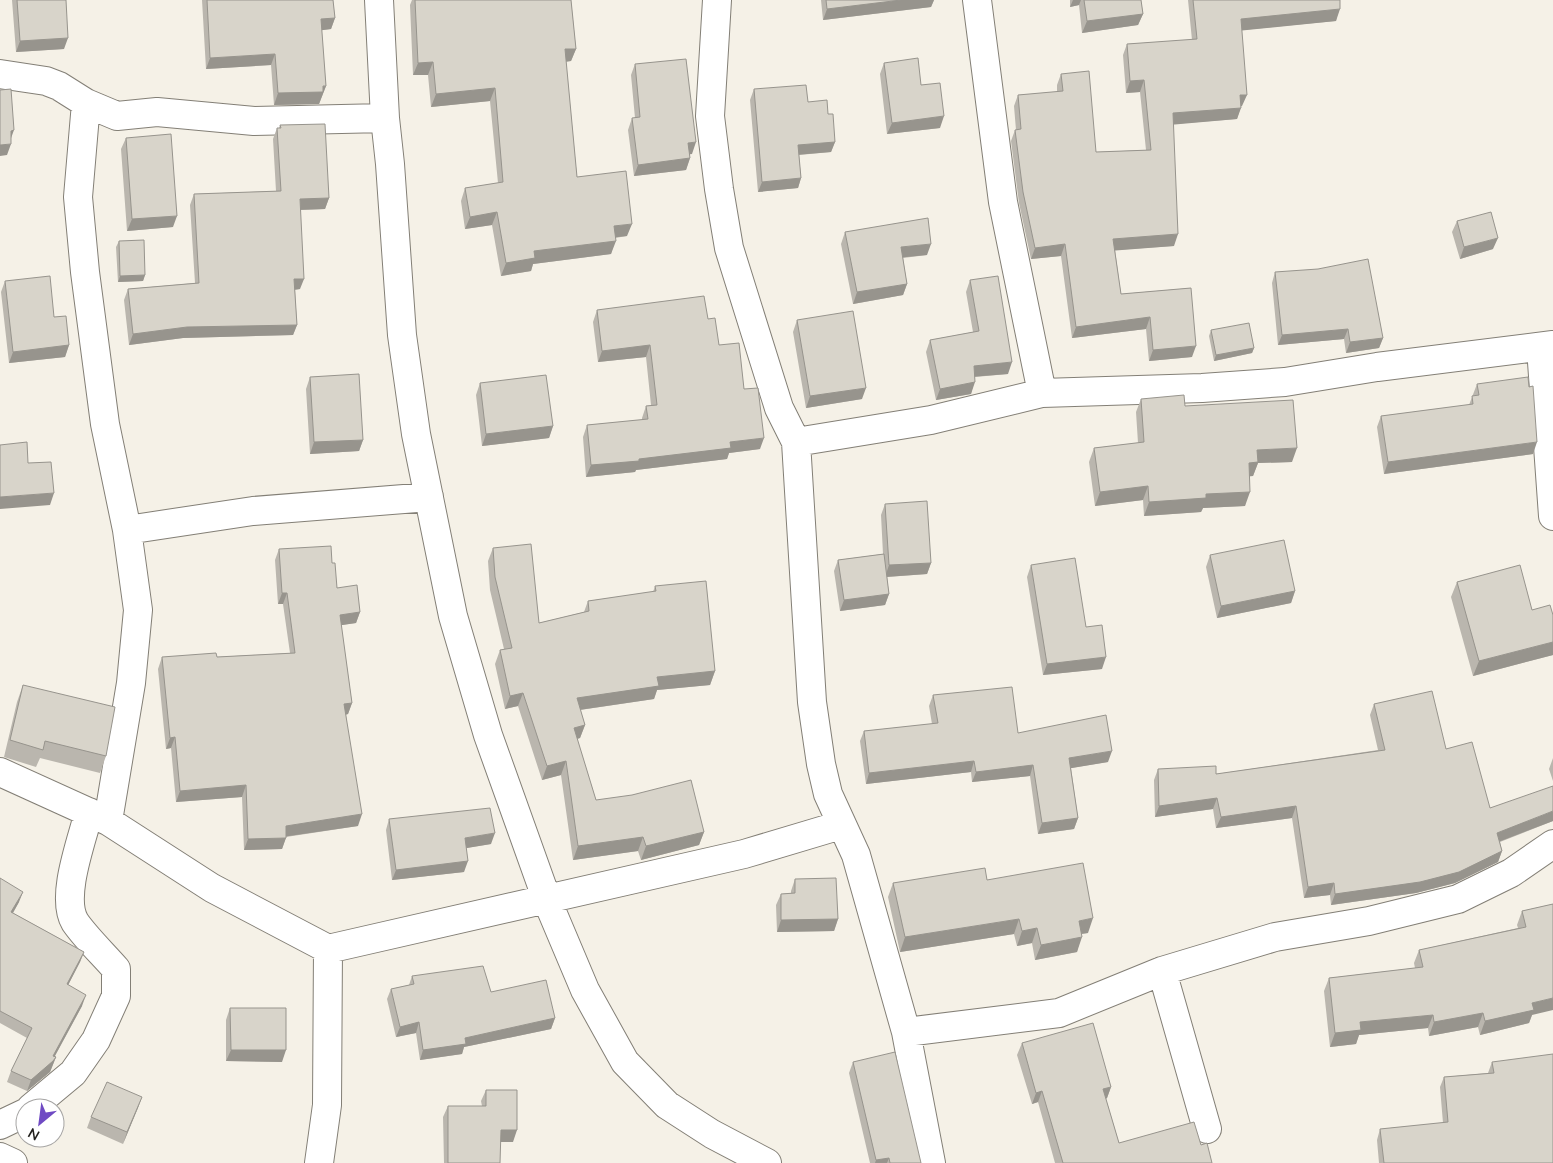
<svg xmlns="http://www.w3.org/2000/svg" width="1553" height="1163" viewBox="0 0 1553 1163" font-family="Mulish,sans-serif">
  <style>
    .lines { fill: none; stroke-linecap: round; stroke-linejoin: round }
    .minor-casing { stroke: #837f76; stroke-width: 30 }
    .minor { stroke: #fff; stroke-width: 28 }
    .wall { fill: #bab6ae }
    .shaded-wall { fill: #97948d }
    .building { fill: #d8d4ca; stroke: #97948d }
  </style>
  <rect width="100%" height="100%" fill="#f5f1e7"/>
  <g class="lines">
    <defs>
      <path id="minor" d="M379 0 385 118 390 164 402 335 416 434 453 616 488 735 547 900 585 990 625 1062 667 1105 712 1134 767 1163
        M717 0 710 116 719 189 729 248 779 408 796 442 812 702 821 764 828 794 856 855 906 1032 931 1163
        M977 0 1003 202 1042 393
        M0 74 46 81 59 86 86 103 117 116 157 112 254 121 385 118
        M86 103 78 197 85 272 105 424 127 530 138 610 131 683 108 821
        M1541 348 1553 516
        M796 442 931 420 1042 393 1202 388 1285 382 1377 367 1553 345
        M127 530 253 511 429 497
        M0 772 108 821 212 888 328 949 744 854 841 825
        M1162 971 1207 1129
        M906 1032 1059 1013 1162 971 1275 937 1369 921 1458 899 1511 873 1553 844
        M31 1108 73 1073 96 1040 116 996V969C103 954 86 938 75 922 60 897 82 840 89 812
        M0 1125 25 1113
        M0 1157 13 1163
        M319 1163 327 1105 328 949"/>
    </defs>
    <use href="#minor" class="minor-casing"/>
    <use href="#minor" class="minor"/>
  </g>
  <path class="wall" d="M12 0H66L64 49 16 52Z
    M202 0H333L335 18 331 29 321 30 326 86 319 104 274 105 271 65 206 69Z
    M412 0H571L576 49 571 61 566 62 577 177 627 236 615 238 611 254 533 264 531 271 501 276 492 225 465 229 461 201 465 188 498 183 490 101 431 107 428 75H413L410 5Z
    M821 0H934L931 7 823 20Z
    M1070 0H1141L1143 14 1138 25 1082 33 1079 5 1070 7Z
    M1188 0H1340L1336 21 1242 30V106H1241L1237 119 1173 124 1174 246 1115 250 1121 294 1191 288 1192 357 1149 361 1146 329 1072 338 1061 256 1031 259 1019 203 1011 141 1015 130H1016L1014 106 1018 95 1057 92V85L1061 74 1096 152 1146 150 1140 92 1126 93 1123 55 1127 44 1192 40Z
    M884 63 921 85 940 128 887 134 880 74Z
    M635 64 692 154H690V158L686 170 634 176 628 130 632 118H635L631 75Z
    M754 89 808 102 828 114 835 142 831 152 799 155 801 178 798 188 758 192 750 100Z
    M280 125 329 198 325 209 300 210V289L295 290 297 325 293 335 183 338 129 345 124 300 128 289 195 283 190 205 194 194 276 191 273 139 277 128H279Z
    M126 138 173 227 127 231 121 149Z
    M1457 221 1493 249 1460 259 1452 232Z
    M845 232 927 255 903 258 907 284 903 295 853 304 841 244Z
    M119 241 145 275 143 281 118 282 116 247Z
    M1275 272 1383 338 1379 348 1346 353 1344 339 1278 345 1272 283Z
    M970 280 1008 374 975 377 971 394 936 400 926 352 930 340 973 332 966 292Z
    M5 281 54 317 69 345 65 357 9 363 1 292Z
    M597 310 708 319 719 345 744 389 760 449 729 453 727 459 636 470 635 472 586 477 583 437 587 425 642 420V418L646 406 651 405 646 357 598 362 593 322Z
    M797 320 862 399 806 408 793 332Z
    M1211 330 1254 348 1252 353 1214 361 1209 336Z
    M310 377 363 440 359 451 310 454 306 389Z
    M480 383 553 426 549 438 482 446 476 395Z
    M1477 384 1533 454 1384 474 1377 427 1381 416 1469 405Z
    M1141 399 1185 406 1292 462 1258 463 1253 476H1249L1245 506 1203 508 1201 512 1144 516 1143 500 1095 506 1089 462 1094 448 1138 443 1136 412Z
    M885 504 931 563 927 574 887 577 889 594 885 605 840 611 834 571 838 560 883 554 881 515Z
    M493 548 539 623 584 612 588 601 653 592 655 586 715 671 710 685 657 690 654 699 580 710 585 725 580 738 577 739 596 800 704 832 699 845 641 860 638 851 573 860 561 775 542 780 518 706 505 709 495 664 500 650 504 649 490 590 488 561Z
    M279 549 332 563 337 588 360 612 356 623 341 625 352 703 348 714 346 715 358 826 286 837 282 849 244 850 242 797 176 802 171 748 166 749 158 669 162 657H217L290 653 283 604H278L275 560Z
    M1210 555 1295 591 1291 603 1217 618 1206 567Z
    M1031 565 1086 627 1102 669 1043 675 1027 577Z
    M1457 582 1532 610 1553 615V655L1473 676 1451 597Z
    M23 685 106 756 100 773 40 758 36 767 4 757 17 702Z
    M933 695 1018 733 1108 762 1071 768 1078 818 1074 829 1038 834 1030 776 972 782 971 772 866 784 860 741 864 731 932 724 929 706Z
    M1374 704 1446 749 1490 808 1553 821 1500 842 1502 851 1498 862 1455 883 1416 893 1331 905 1330 895 1304 898 1292 818 1216 828 1213 809 1155 817 1154 780 1158 769 1216 774 1378 750 1370 715Z
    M1553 758V781L1549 769Z
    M389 819 491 844 466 848 464 872 392 880 386 830Z
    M0 878 19 902 13 913 84 952 80 962 68 985 82 1006 55 1056 56 1057 50 1072 27 1091 7 1082 11 1071 27 1038 0 1023Z
    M795 879 838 919 834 931 777 932 776 905 781 894 791 893V891Z
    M987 880 1088 933 1081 934 1077 952 1035 960 1032 943 1017 946 1014 934 900 952 888 897 893 883Z
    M1553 904 1532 1015 1529 1023 1480 1035 1478 1027 1429 1036 1428 1028 1359 1035 1356 1044 1330 1047 1324 991 1329 978 1415 968 1414 963 1419 950 1518 928 1517 925 1522 911Z
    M412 976 491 992 555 1018 551 1029 464 1047 462 1054 420 1060 416 1033 396 1037 387 999 391 989 409 985Z
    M230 1008 282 1062 226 1061V1020Z
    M1022 1043 1111 1087 1107 1098 1106 1099 1119 1143 1201 1145 1212 1163H1055L1038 1102 1032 1104 1017 1055Z
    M853 1062 921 1163H870L849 1073Z
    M1492 1062 1553 1163H1379L1377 1140 1380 1129 1443 1123 1440 1087 1444 1077 1488 1073Z
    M486 1090 513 1142H500V1163H444L443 1117 448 1106H482L481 1101Z
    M142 1097 123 1144 87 1128 91 1117Z"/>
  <path class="shaded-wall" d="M901 0H934L931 7 823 20 827 9Z
    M1073 0H1081L1079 5 1070 7Z
    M1340 9 1336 21 1237 31 1241 19Z
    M1143 14 1138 25 1082 33 1087 21Z
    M335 18 331 29 316 31 321 19Z
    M68 38 64 49 16 52 20 41Z
    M565 49H576L571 61 560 62Z
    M275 54 271 65 206 69 210 58Z
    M433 62 428 75H413L418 63Z
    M1144 80 1140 92 1126 93 1130 81Z
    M326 86 319 104 274 105 278 93Z
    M495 88 490 101 431 107 436 94Z
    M1240 95H1247L1242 106 1236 107Z
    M1241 108 1237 119 1169 125 1173 113Z
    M944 116 940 128 887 134 892 123Z
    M14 130 10 141 11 131Z
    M696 142 692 154 684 155 688 143Z
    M835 142 831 152 795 155 798 145Z
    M11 144 7 155 0 156V145Z
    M690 158 686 170 634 176 638 165Z
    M801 178 798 188 758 192 762 182Z
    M329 198 325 209 296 210 300 199Z
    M497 212 492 225 465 229 470 217Z
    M177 216 173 227 127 231 132 219Z
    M632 224 627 236 609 238 614 226Z
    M1178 234 1174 246 1109 251 1113 239Z
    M1498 238 1493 249 1460 259 1464 247Z
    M616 241 611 254 533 264 531 271 501 276 506 263 534 251Z
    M931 244 927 255 896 258 901 247Z
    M1065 244 1061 256 1031 259 1035 248Z
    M145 275 143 281 118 282 120 276Z
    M294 279H304L300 289 290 290Z
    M907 284 903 295 853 304 857 292Z
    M1150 317 1146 329 1072 338 1076 327Z
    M297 325 293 335 183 338 129 345 133 334 187 327Z
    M1348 329 1344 339 1278 345 1282 335Z
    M1383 338 1379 348 1346 353 1350 342Z
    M69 345 65 357 9 363 13 352Z
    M650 345 646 357 598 362 602 351Z
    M1196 346 1192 357 1149 361 1153 350Z
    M1254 348 1252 353 1214 361 1216 355Z
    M1012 362 1008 374 970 377 974 366Z
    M975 382 971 394 936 400 940 389Z
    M866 388 862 399 806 408 810 396Z
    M553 426 549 438 482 446 486 434Z
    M764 438 760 449 729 453 727 459 636 470 635 472 586 477 591 465 639 459 730 442Z
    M363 440 359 451 310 454 314 442Z
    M1537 442 1533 454 1384 474 1388 462Z
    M1297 448 1292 462 1258 463 1253 476 1244 477 1249 463 1257 450Z
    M1148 486 1143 500 1095 506 1100 492Z
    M1250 492 1245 506 1203 508 1201 512 1144 516 1149 502 1206 494Z
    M54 493 50 505 0 509V497Z
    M931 563 927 574 885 577 889 565Z
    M1295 591 1291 603 1217 618 1221 606Z
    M282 593H287L283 604H278Z
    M889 594 885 605 840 611 844 600Z
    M360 612 356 623 336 626 340 615Z
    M1553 642V655L1473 676 1479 661Z
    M1106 657 1102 669 1043 675 1047 664Z
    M715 671 710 685 657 690 654 699 572 711 577 698 657 677Z
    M523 693 518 706 505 709 510 696Z
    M352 703 348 714 340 715 344 704Z
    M585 725 580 738 569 741 574 728Z
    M175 737 171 748 166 749 170 738Z
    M1112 751 1108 762 1066 769 1069 758Z
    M566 761 561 775 542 780 547 766Z
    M974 761 971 772 866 784 869 773Z
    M1033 765 1030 776 972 782 976 772Z
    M246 785 242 797 176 802 180 791Z
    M1217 798 1213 809 1155 817 1159 806Z
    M1296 806 1292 818 1216 828 1221 817Z
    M1553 811V821L1493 844 1497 833Z
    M362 814 358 826 282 837 286 826Z
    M1078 818 1074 829 1038 834 1042 823Z
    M704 832 699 845 641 860 646 846Z
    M495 833 491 844 461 849 465 838Z
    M643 837 638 851 573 860 578 846Z
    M286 838 282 849 244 850 248 839Z
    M1502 851 1498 862 1455 883 1416 893 1331 905 1335 894Z
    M468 861 464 872 392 880 396 870Z
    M1334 883 1330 895 1304 898 1308 887Z
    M23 892 19 902 7 923 11 912Z
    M1093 918 1088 933 1073 935 1079 921Z
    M838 919 834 931 777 932 781 920Z
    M1019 919 1014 934 900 952 905 937Z
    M1037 928 1032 943 1017 946 1022 931Z
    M1082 937 1077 952 1035 960 1041 945Z
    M84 952 80 962 63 995 67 984Z
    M86 995 82 1006 51 1063 56 1057 50 1072 27 1091 31 1080 53 1056Z
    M1553 998V1010L1532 1015 1529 1023 1480 1035 1485 1021 1532 1003Z
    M1483 1013 1478 1027 1429 1036 1434 1022Z
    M1433 1015 1428 1028 1359 1035 1356 1044 1330 1047 1335 1033 1360 1022Z
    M555 1018 551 1029 464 1047 462 1054 420 1060 423 1050 465 1038Z
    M419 1022 416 1033 396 1037 400 1027Z
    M231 1050H286L282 1062 226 1061Z
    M1111 1087 1107 1098 1099 1101 1103 1089Z
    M1042 1091 1038 1102 1032 1104 1036 1093Z
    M142 1097 138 1108 123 1144 127 1132Z
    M501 1130H517L513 1142H496Z
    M889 1158 887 1163H875L876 1160Z"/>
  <path class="building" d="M17 0H66L68 38 20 41Z
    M207 0H333L335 18 321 19 326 86H323V92L278 93 275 54 210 58Z
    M415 0H571L576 49H565L577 177 626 171 632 224 614 226 616 241 534 251 535 258 506 263 497 212 470 217 465 188 503 182 495 88 436 94 433 62 418 63Z
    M826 0H901L827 9Z
    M1084 0H1141L1143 14 1087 21Z
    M1193 0H1340V9L1241 19 1247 95H1240L1241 108 1173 113 1178 234 1113 239 1121 294 1191 288 1196 346 1153 350 1150 317 1076 327 1065 244 1035 248 1023 192 1015 130 1021 129 1018 95 1063 91 1061 74 1089 71 1096 152 1151 150 1144 80 1130 81 1127 44 1197 39Z
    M918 58 921 85 940 83 944 116 892 123 884 63Z
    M686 59 696 142 688 143 690 158 638 165 632 118 640 117 635 64Z
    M806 85 808 102 827 100 828 114H833L835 142 798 145 801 178 762 182 754 89Z
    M11 89 14 130 11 131V144L0 145V90Z
    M325 124 329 198 300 199 304 279H294L297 325 187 327 133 334 128 289 199 283 194 194 281 191 277 128H281L280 125Z
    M171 134 177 216 132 219 126 138Z
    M1491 212 1498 238 1464 247 1457 221Z
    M928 218 931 244 901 247 907 284 857 292 845 232Z
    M144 240 145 275 120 276 119 241Z
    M1368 259 1383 338 1350 342 1348 329 1282 335 1275 272 1318 269Z
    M50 276 54 317 66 316 69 345 13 352 5 281Z
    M998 276 1012 362 974 366 975 382 940 389 930 340 979 331 970 280Z
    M704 296 708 319 715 318 719 345 739 343 744 389 758 388 764 438 730 442 731 448 639 459V461L591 465 587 425 648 419 646 406 657 405 650 345 602 351 597 310Z
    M853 311 866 388 810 396 797 320Z
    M1249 323 1254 348 1216 355 1211 330Z
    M359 374 363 440 314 442 310 377Z
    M546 375 553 426 486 434 480 383Z
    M1528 377 1529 387 1533 386 1537 442 1388 462 1381 416 1473 404 1472 396 1479 395 1477 384Z
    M1184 395 1185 406 1293 400 1297 448 1257 450 1258 462 1249 463 1250 492 1206 494V498L1149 502 1148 486 1100 492 1094 448 1144 442 1141 399Z
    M27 442 28 463 51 462 54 493 0 497V445Z
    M927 501 931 563 889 565 885 504Z
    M1284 540 1295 591 1221 606 1210 555Z
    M531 544 539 623 589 611 588 601 656 591 655 586 706 581 715 671 657 677 659 686 577 698 585 725 574 728 596 800 632 795 691 780 704 832 646 846 643 837 578 846 566 761 547 766 523 693 510 696 500 650 512 648 495 577 493 548Z
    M331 546 332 563H335L337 588 357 585 360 612 340 615 352 703 344 704 362 814 286 826V838L248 839 246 785 180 791 175 737 170 738 162 657 216 653 217 657 295 653 287 593H282L279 549Z
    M884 554 889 594 844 600 838 560Z
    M1075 558 1086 627 1102 625 1106 657 1047 664 1031 565Z
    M1520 565 1532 610 1550 605 1553 615V642L1479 661 1457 582Z
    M23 685 115 707 106 756 45 741 43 750 10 740Z
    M1012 687 1018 733 1106 715 1112 751 1069 758 1078 818 1042 823 1033 765 976 772 974 761 869 773 864 731 938 723 933 695Z
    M1432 691 1446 749 1472 742 1490 808 1553 786V811L1497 833 1502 851 1459 872 1420 882 1335 894 1334 883 1308 887 1296 806 1221 817 1217 798 1159 806 1158 769 1216 766V774L1385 750 1374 704Z
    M490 808 495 833 465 838 468 861 396 870 389 819Z
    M1083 863 1093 918 1079 921 1082 937 1041 945 1037 928 1022 931 1019 919 905 937 893 883 985 868 987 880Z
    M0 878 23 892 11 912 84 952 67 984 86 995 53 1056 56 1057 53 1061 31 1080 11 1071 32 1028 0 1011Z
    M836 878 838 919 781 920V894L795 893V879Z
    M1553 904V998L1532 1003 1534 1010 1485 1021 1483 1013 1434 1022 1433 1015 1360 1022 1361 1030 1335 1033 1329 978 1423 967 1419 950 1526 927 1522 911Z
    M483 966 491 992 546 980 555 1018 465 1038 466 1044 423 1050 419 1022 400 1027 391 989 414 984 412 976Z
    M230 1008H286V1050H231Z
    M1093 1023 1111 1087 1103 1089 1119 1143 1194 1122 1201 1145 1207 1143 1212 1163H1063L1042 1091 1036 1093 1022 1043Z
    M895 1052 921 1163H890L889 1158 876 1160 853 1062Z
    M1553 1054V1163H1384L1380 1129 1448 1122 1444 1077 1494 1073 1492 1062Z
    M107 1082 142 1097 127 1132 91 1117Z
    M486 1090H517V1130H501L500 1163H448V1106H486Z"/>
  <g transform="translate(40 1123) rotate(209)"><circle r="24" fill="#ffffff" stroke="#a6a5a4"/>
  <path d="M0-4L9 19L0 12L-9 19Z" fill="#6f4ac3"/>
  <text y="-8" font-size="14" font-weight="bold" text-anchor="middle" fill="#211f1c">N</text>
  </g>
</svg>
